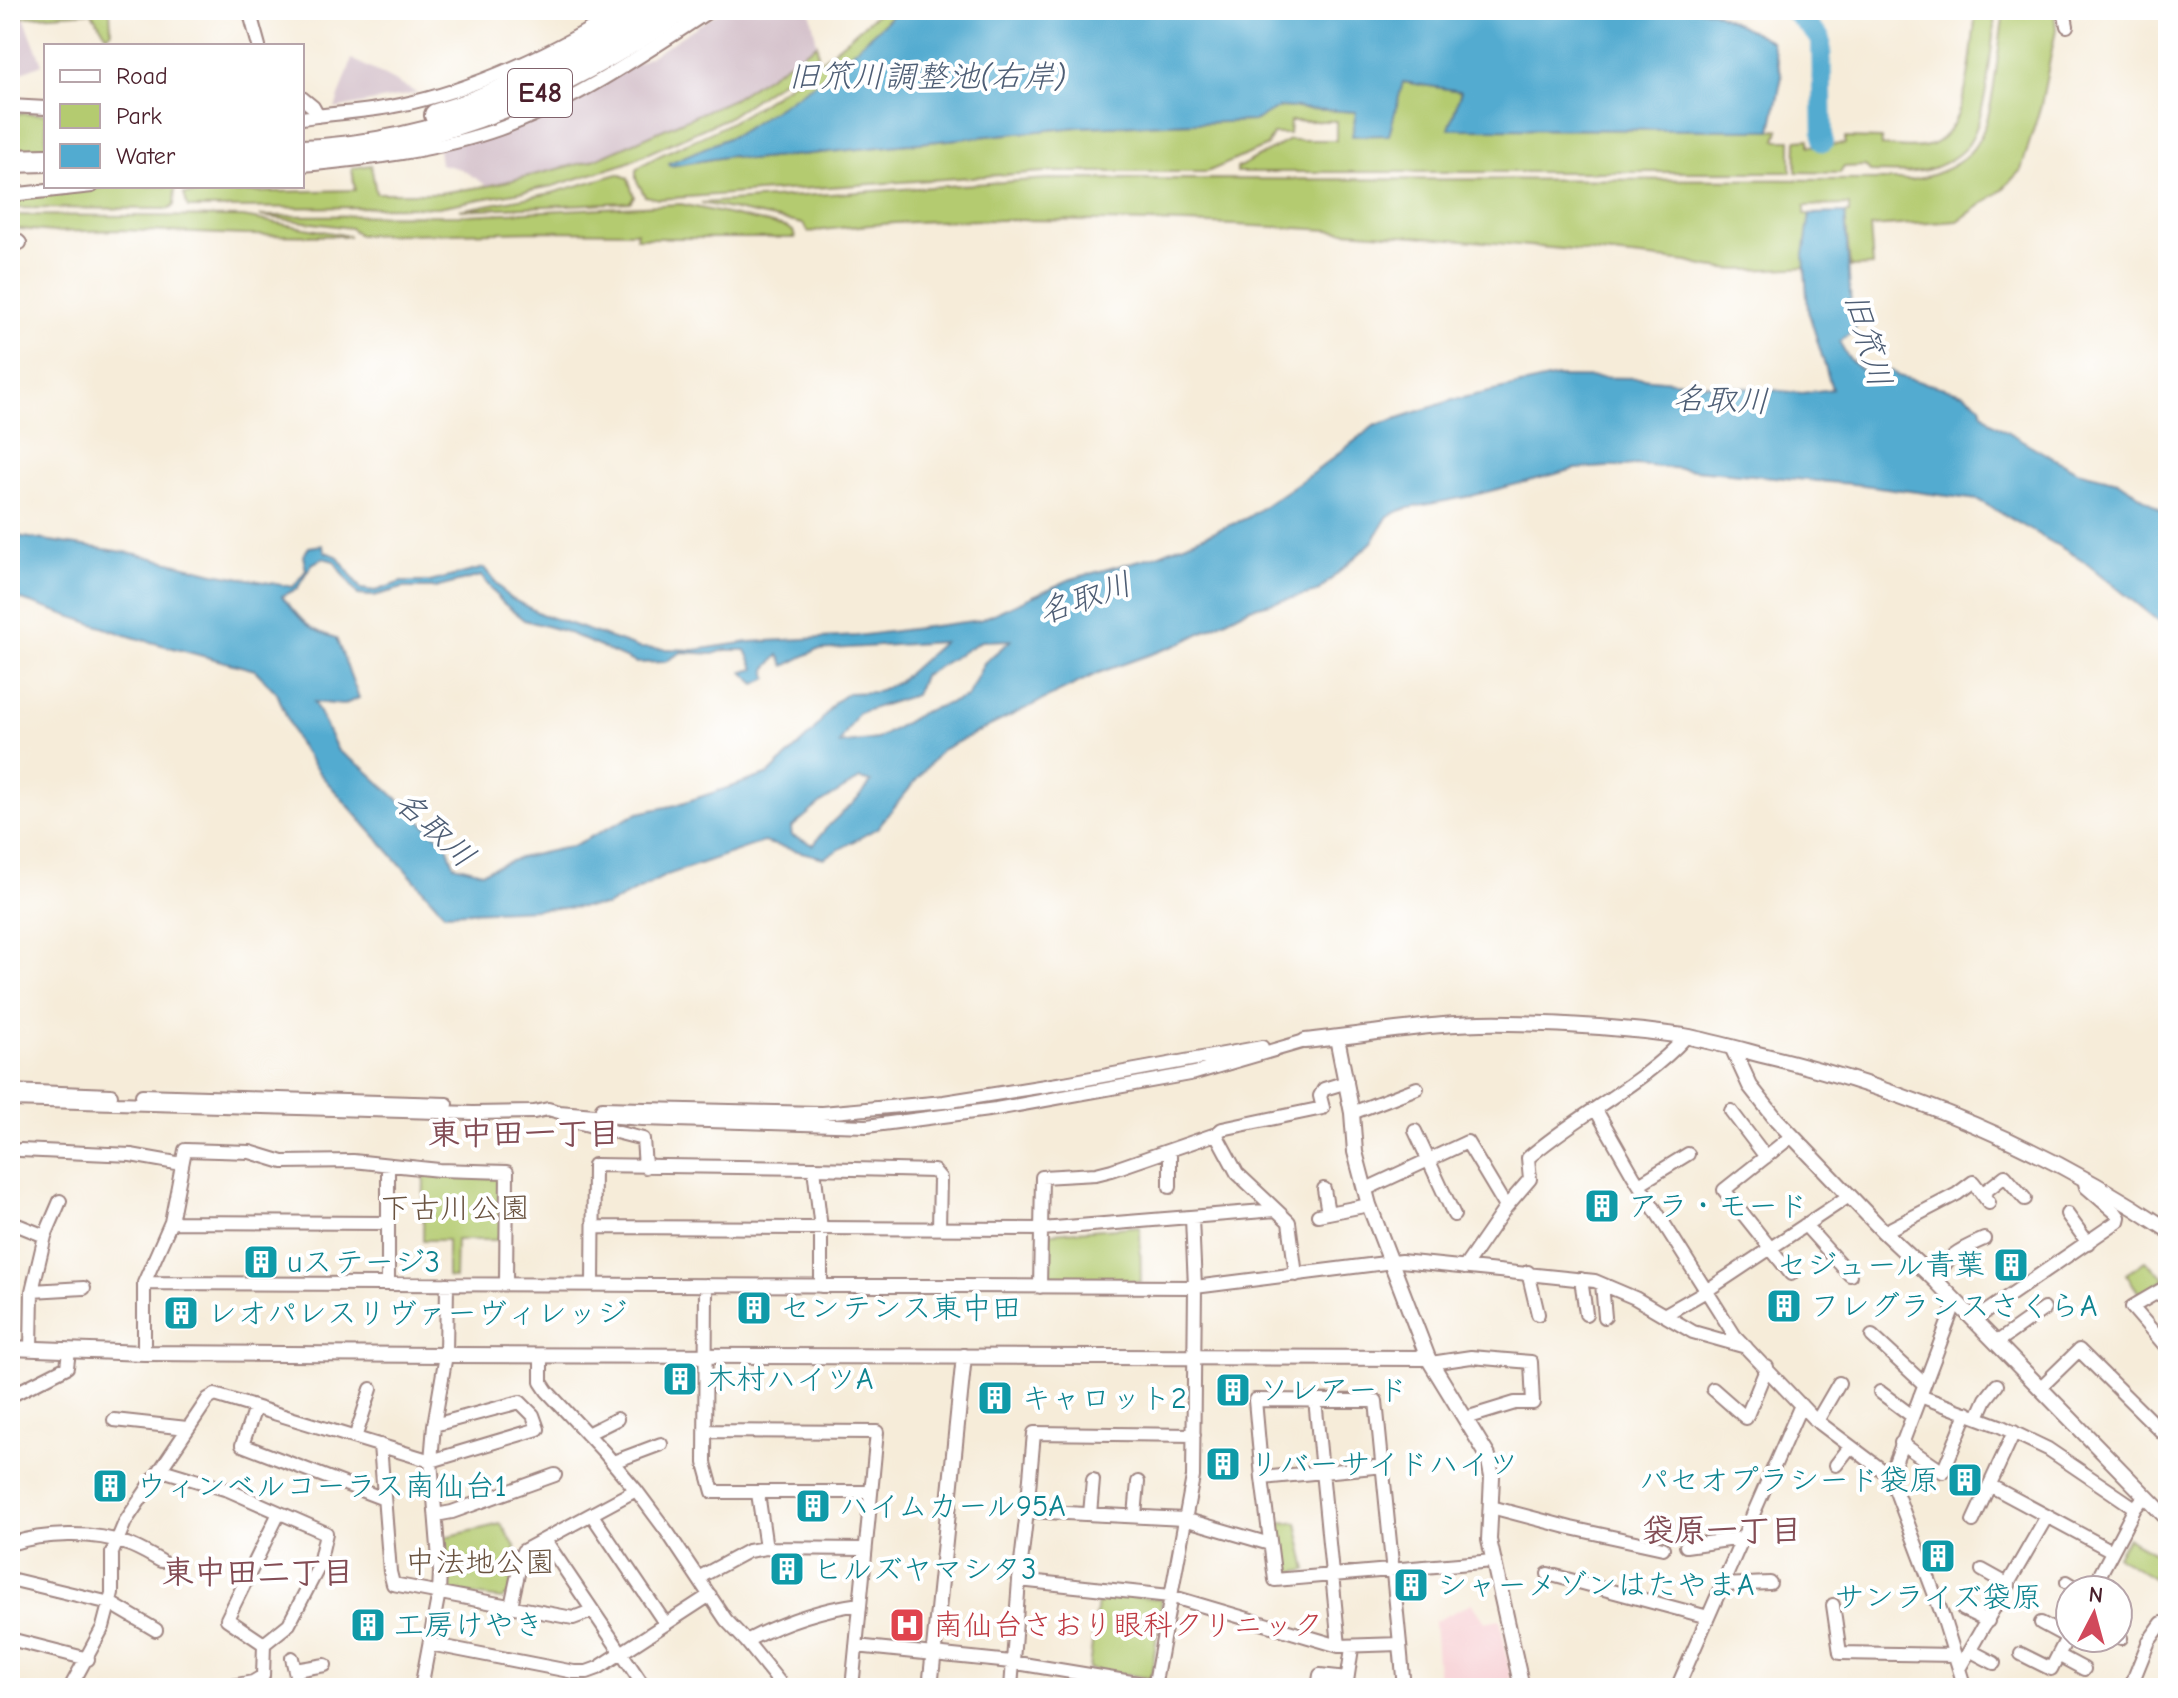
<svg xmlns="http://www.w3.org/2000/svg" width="2178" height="1698" viewBox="0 0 2178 1698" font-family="'Comic Neue','Klee One',sans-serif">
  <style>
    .built { fill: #f7cfd3 }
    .industrial { fill: #d2bdc7 }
    .green { fill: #b4cb70; stroke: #7f754e; stroke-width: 2 }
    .water { fill: #52abd0; stroke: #4e657e; stroke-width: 2; fill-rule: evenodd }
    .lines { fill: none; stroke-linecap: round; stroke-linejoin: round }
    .river { stroke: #52abd0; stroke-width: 20 }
    .minor-casing { stroke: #a08682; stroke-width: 16 }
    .tertiary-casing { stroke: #a08682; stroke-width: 18 }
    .motorway-casing { stroke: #a08682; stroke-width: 26 }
    .minor { stroke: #fff; stroke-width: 12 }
    .tertiary { stroke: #fff; stroke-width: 14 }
    .motorway { stroke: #fff; stroke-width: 22 }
    .labels { text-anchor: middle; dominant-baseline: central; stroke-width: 8; stroke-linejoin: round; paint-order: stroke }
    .shield { fill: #fff; stroke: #80626b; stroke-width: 2 }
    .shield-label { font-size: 28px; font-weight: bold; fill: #4a1f2b }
    .culture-label { font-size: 30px; fill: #0d838f; stroke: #fff; text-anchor: start }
    .park-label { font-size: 30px; fill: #6a5340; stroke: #fff }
    .health-label { font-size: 30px; fill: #be3a42; stroke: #fff; text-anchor: start }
    .water-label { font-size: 32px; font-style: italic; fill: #4e5e75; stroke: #fff }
    .neighbourhood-label { font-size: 32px; font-weight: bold; fill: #834d55; stroke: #fff }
  </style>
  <rect width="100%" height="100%" fill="#fff"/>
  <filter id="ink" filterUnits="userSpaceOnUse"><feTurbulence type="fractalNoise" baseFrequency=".0125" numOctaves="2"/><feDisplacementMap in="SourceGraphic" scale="16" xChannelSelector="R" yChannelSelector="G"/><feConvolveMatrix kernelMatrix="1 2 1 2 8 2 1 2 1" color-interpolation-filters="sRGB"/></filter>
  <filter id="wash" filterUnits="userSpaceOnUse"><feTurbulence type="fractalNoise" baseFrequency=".006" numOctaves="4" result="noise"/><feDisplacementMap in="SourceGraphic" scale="32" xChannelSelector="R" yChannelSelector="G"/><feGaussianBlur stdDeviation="1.8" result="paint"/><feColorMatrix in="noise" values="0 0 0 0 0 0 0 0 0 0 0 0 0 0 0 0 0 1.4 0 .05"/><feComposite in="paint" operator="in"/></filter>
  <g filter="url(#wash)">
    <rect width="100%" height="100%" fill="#f6ecd9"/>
    <path class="built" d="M1472 1603 1485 1622 1500 1619 1513 1688H1439L1434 1622Z"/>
    <path class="industrial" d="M722 10H810L817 44 733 99 591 161 488 186 461 169 440 164 438 149 572 100 656 53Z
      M24 17 42 64 10 77V21Z
      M352 59 417 93 335 109Z"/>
    <path class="green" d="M21 10H110L111 32 107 35 91 12 24 17 10 21V14Z
      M881 10H896C854 60 795 101 739 133 717 145 692 153 670 163V166L731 156 752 160 1078 127 1254 121 1279 107 1357 112 1403 82 1461 91 1450 129 1779 130 1776 140H1791V172H1237V168L1289 140H1336V121H1290L1289 134H1273L1267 146 1207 172H1045L659 199 645 196 636 179V170L641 166C669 148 702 139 731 122 786 91 833 52 881 10Z
      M1976 10H1996C1991 45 1988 116 1968 144 1960 156 1946 163 1933 168 1913 175 1891 172 1870 172L1865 166 1844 167 1840 173 1796 172 1797 140 1809 139V146L1845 144V138L1881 139 1882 146C1896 147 1917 150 1931 145 1969 132 1972 45 1976 10Z
      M2004 10H2054L2056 29 2041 105 2021 170 2002 190 1958 221 1870 227 1873 266 1850 267 1845 213H1849V205L1805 206V214H1810L1805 267C1767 269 1723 274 1688 262 1490 241 1293 223 1094 221 999 219 904 218 809 232L803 224 701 203 1049 179 1912 180C1975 168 1987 138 1995 79 1998 56 2001 33 2004 10Z
      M817 44 818 56 727 118 624 164 553 186 438 207 188 208 184 194 355 190 352 168 371 165 376 193H439L488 186 591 161 733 99Z
      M10 113 46 114V148L10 149Z
      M618 174 628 178 634 196 630 202 459 210 552 193Z
      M114 186H175L174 205 170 209 10 208V198Z
      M681 204 786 227 793 231 795 238H636L637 232 539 231 359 235 350 228 260 216 468 215Z
      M10 215 243 217 350 236 245 235 120 230 54 232 10 228Z
      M424 1175 496 1176 502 1181V1240H456L455 1278 447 1277V1240H423Z
      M1140 1226 1141 1282H1054L1045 1278V1240L1052 1233Z
      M2145 1261 2166 1278 2141 1296 2126 1274Z
      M1275 1522 1297 1523 1307 1570 1291 1573 1280 1568Z
      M501 1524 516 1548 510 1593 502 1599 455 1593 447 1584 445 1537Z
      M2127 1538 2153 1552 2168 1566V1587L2117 1556Z
      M1098 1593 1162 1599 1151 1678 1089 1669Z"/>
    <path class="water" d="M899 10H1711L1771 41 1782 76 1771 130 1449 129 1461 91 1403 82 1389 135 1352 136 1356 112 1280 107 1254 121 1078 127 751 160 731 156 670 166 669 163 737 134 820 80Z
      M1845 213 1851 307 1856 328 1840 342C1846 361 1862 370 1877 382L1891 370 1898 376 1963 393 1981 405 1983 413 1991 422 2049 456 2077 471 2118 481 2168 515V629L2081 559 1978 500 1863 485 1638 465 1575 469 1471 496 1404 509 1388 516 1372 542 1317 592 1250 608 1177 645 1098 673 941 750 877 828 824 858 763 842 667 875 606 906 444 913 320 774 297 742 277 693 255 670 132 637 10 596V535L137 554 214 573 293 587 306 570 303 556 309 547 322 545 325 552 337 556 361 589 376 591 401 582H430L484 568 508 597 541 614 639 648 695 650 749 642 857 636 980 620 1071 579 1155 556 1247 518 1320 468 1374 426 1453 400 1557 377 1641 378 1802 393 1832 389 1808 310 1804 255 1810 214ZM323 558 334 561 358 595 374 596 403 588H435L481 576 502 602 524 620 564 631 636 663 665 662 682 652 713 654 725 650H746L755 669 743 672 756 684 768 678 766 669 779 655 785 666 816 650 943 642 898 682 875 692 848 693 835 702 812 733 769 774 676 805 638 813 573 846 519 858 482 872 454 865 447 845 364 768 338 751 314 702 343 705 359 698 336 638C306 629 301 620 282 596L297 589 312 564ZM1011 640 984 663 967 697 923 712 877 739 839 744 858 713 915 695 923 676 981 641ZM860 779 871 782C856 807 828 819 814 845L792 836 791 828 821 803Z"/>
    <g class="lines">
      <path class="river" d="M1792 10 1821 39 1823 142"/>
    </g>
  </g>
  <g filter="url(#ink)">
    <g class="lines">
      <defs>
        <path id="minor" d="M249 10 259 46
          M2064 10 2067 26
          M302 98 313 107 318 116
          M10 106 46 108
          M302 118C335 113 367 112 400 105 470 91 561 50 620 10
          M302 165C367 159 437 151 499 129 575 102 644 53 711 10
          M10 195 92 186
          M10 234 20 243 10 245
          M10 1091 111 1095
          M142 1095 447 1104
          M10 1100 473 1113 534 1112 548 1109 559 1112 642 1119 867 1126 996 1109 1195 1073 1305 1041
          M602 1108 822 1113 944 1102 1064 1083 1262 1047
          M1596 1110 1633 1175 1735 1336 1813 1418 1890 1476 1956 1301
          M1731 1111 1766 1157
          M1352 1113 1417 1088
          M565 1119 643 1139 645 1167
          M1415 1131 1454 1215
          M1216 1134 1237 1173 1289 1222 1296 1275
          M20 1150 131 1155 182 1164
          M1170 1150V1187
          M388 1166V1284
          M814 1168 934 1171 940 1178 939 1228
          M1639 1184 1688 1154
          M1324 1189 1328 1213
          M1364 1190 1467 1142 1506 1207
          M1982 1194 2005 1176 2025 1199
          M2067 1214 2088 1243
          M1318 1215 1369 1205
          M10 1222 45 1236
          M171 1222 388 1223
          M1805 1225 1850 1275
          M594 1227 1042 1229 1276 1210
          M1884 1232 1957 1194 1973 1182 1989 1203
          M1464 1268 1506 1207 1530 1179 1528 1158C1578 1114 1641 1086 1686 1037
          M1528 1272 1538 1314
          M1791 1274 1724 1190 1792 1136
          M1581 1279 1586 1314
          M1937 1282C1943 1256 1961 1249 1984 1239
          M144 1283 1195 1287 1401 1261 1595 1281 1635 1298 1693 1332 1746 1347
          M593 1284 594 1165 814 1168 821 1229V1286
          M1602 1284 1605 1317
          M706 1285 705 1463 713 1492H871
          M2168 1286 2132 1307 2168 1349
          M1040 1287 1042 1177 1096 1174 1112 1170 1216 1134 1222 1129 1323 1108 1320 1096 1324 1089 1347 1082
          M32 1291 84 1288
          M1664 1315 1706 1291 1849 1196
          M1974 1320 2118 1221 2119 1217 2116 1213 2086 1187 2084 1179
          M1872 1336 1924 1384
          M1996 1343 2044 1309
          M31 1349 32 1291 45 1236 60 1201
          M144 1353V1283L171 1222 185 1150 250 1152 283 1162 353 1161 439 1170 507 1172 506 1283
          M541 1355V1382L547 1391 604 1452 636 1490 668 1533 726 1620 746 1641 784 1688
          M1431 1363 1471 1357 1531 1362 1533 1403H1515L1466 1418
          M2040 1388 2079 1350 2168 1438
          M1713 1389 1746 1418 1767 1367
          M1880 1392 1912 1416
          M10 1396 67 1367 69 1351
          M1920 1396 2000 1426 2048 1449 2135 1508 2145 1496
          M1315 1399 1339 1646
          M255 1408 242 1445 384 1499
          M1978 1417 1986 1399 1997 1385
          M114 1420 187 1428
          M1817 1421 1839 1383
          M706 1431 877 1432 852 1688
          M587 1434 617 1419
          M355 1438 371 1389
          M1901 1443 1943 1472 1967 1413
          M380 1445 390 1572 393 1584 573 1618 592 1611
          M613 1462 661 1444
          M1836 1465 1850 1447
          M1384 1466 1262 1478 1275 1580 1493 1561
          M162 1470 228 1490 326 1533 318 1568 289 1624 264 1644 263 1676 253 1682 220 1688
          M1890 1476 1942 1614 1965 1688
          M1991 1486 2112 1551
          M758 1493 766 1548
          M1491 1507 1571 1528 1663 1548
          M1027 1511 1034 1433 1194 1435
          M1090 1514 1093 1480
          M436 1515 452 1512 555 1475
          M592 1515 665 1623
          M1135 1516 1138 1482
          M1973 1521 2014 1432
          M545 1540 645 1688
          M10 1544C43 1533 95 1531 127 1544 139 1548 150 1555 161 1561
          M1686 1546 1742 1538
          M1982 1570 2009 1585
          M1548 1574 1708 1617
          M698 1578 748 1551 766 1548 865 1549
          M10 1579 110 1603 156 1630
          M1019 1580 1027 1511 1184 1519 1270 1544
          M2067 1582 2080 1590
          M1722 1585 1770 1583
          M2092 1590 2135 1508
          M1833 1605 1840 1653 1955 1655
          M511 1606 523 1551 636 1490
          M1963 1609 1988 1621
          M2041 1623 2067 1637
          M2118 1637 2121 1638
          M10 1639 88 1659
          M746 1641C781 1623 821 1609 860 1604
          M264 1644 227 1619 279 1513
          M430 1644 574 1672H587L598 1668 710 1595
          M1400 1644 1404 1688
          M856 1646 1011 1662 1168 1688
          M1971 1651 1994 1663
          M2021 1654 2051 1669 2070 1632
          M2058 1655 2084 1669
          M292 1658 299 1688
          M1960 1667 2047 1516
          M295 1670 325 1665
          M70 1688 103 1627 112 1593V1553L125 1522 208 1399 215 1395 431 1461 538 1429 533 1415 520 1402 434 1425
          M421 1688 439 1592 440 1572 431 1461 434 1425 446 1355 447 1284
          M1011 1688 1019 1580 1170 1596 1339 1646 1400 1644 1376 1401 1255 1400 1262 1478
          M1154 1688 1193 1477 1195 1287 1192 1218
          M1318 1688 1320 1675 1347 1678
          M1346 1688 1352 1648
          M1677 1688 1801 1405
          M2130 1688 2149 1641 2162 1623 2168 1625"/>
        <path id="tertiary" d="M1337 1038 1352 1113 1355 1152 1369 1205 1428 1358 1488 1456 1492 1477 1489 1540 1522 1688
          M1305 1041C1373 1034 1440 1021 1509 1023 1567 1024 1626 1028 1684 1036 1711 1041 1739 1049 1766 1056 1908 1090 2047 1148 2168 1230
          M1732 1047 1750 1086 1776 1119 1884 1232 1937 1282 2168 1519
          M10 1348 144 1353 446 1355 1428 1358
          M930 1688 964 1356"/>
        <path id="motorway" d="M436 115C512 93 579 51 645 10
          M302 151C442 146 567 87 681 10
          M10 161 46 160"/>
      </defs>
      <use href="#minor" class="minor-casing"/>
      <use href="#tertiary" class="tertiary-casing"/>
      <use href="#motorway" class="motorway-casing"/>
      <use href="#minor" class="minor"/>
      <use href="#tertiary" class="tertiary"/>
      <use href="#motorway" class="motorway"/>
    </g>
  </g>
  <defs>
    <symbol id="building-square" viewBox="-11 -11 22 22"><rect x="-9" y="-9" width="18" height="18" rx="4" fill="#0f9aa8" stroke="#fff"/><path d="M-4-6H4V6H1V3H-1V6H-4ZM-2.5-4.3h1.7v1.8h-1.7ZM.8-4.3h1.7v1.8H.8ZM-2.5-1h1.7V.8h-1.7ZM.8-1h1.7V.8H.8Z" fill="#fff"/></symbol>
    <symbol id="hospital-square" viewBox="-11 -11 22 22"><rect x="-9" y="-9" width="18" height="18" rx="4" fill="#e0444e" stroke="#fff"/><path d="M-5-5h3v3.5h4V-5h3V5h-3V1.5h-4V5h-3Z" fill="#fff"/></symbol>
  </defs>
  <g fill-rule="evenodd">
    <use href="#building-square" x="1582" y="1186" width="40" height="40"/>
    <use href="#building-square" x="241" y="1242" width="40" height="40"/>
    <use href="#building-square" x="1991" y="1245" width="40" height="40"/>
    <use href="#building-square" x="1764" y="1286" width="40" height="40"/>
    <use href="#building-square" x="734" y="1288" width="40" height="40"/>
    <use href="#building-square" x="161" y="1293" width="40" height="40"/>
    <use href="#building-square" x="660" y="1359" width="40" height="40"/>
    <use href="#building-square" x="1213" y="1370" width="40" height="40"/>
    <use href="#building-square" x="975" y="1378" width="40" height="40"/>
    <use href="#building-square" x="1203" y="1444" width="40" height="40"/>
    <use href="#building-square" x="1945" y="1460" width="40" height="40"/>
    <use href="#building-square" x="90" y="1466" width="40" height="40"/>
    <use href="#building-square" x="793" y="1486" width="40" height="40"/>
    <use href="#building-square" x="1918" y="1536" width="40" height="40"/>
    <use href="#building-square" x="767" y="1549" width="40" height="40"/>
    <use href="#building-square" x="1391" y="1565" width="40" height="40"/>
    <use href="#building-square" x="348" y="1605" width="40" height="40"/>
    <use href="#hospital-square" x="887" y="1605" width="40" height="40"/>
  </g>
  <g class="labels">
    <rect class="shield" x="508" y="69" width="64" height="48" rx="6"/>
    <g class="shield-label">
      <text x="540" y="93">E48</text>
    </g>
    <g class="culture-label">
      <text x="1628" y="1206">アラ・モード</text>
      <text x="287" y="1262">uステージ3</text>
      <text x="1985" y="1265" text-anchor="end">セジュール青葉</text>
      <text x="1810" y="1306">フレグランスさくらA</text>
      <text x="780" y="1308">センテンス東中田</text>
      <text x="207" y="1313">レオパレスリヴァーヴィレッジ</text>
      <text x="706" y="1379">木村ハイツA</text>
      <text x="1259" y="1390">ソレアード</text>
      <text x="1021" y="1398">キャロット2</text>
      <text x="1249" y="1464">リバーサイドハイツ</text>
      <text x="1939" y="1480" text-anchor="end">パセオプラシード袋原</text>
      <text x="136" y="1486">ウィンベルコーラス南仙台1</text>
      <text x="839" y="1506">ハイムカール95A</text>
      <text x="813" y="1569">ヒルズヤマシタ3</text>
      <text x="1437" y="1585">シャーメゾンはたやまA</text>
      <text x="1938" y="1597" text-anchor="middle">サンライズ袋原</text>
      <text x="394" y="1625">工房けやき</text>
    </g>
    <g class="park-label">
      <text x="455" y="1208">下古川公園</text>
      <text x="480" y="1562">中法地公園</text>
    </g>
    <g class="health-label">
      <text x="933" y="1625">南仙台さおり眼科クリニック</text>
    </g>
    <g class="water-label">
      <text x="927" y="76">旧笊川調整池(右岸)</text>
      <text transform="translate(1868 340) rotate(74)">旧笊川</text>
      <text transform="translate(1721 400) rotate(2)">名取川</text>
      <text transform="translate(1085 598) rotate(-19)">名取川</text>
      <text transform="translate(435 829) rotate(43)">名取川</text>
    </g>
    <g class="neighbourhood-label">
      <text x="524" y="1133">東中田一丁目</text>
      <text x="1722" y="1530">袋原一丁目</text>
      <text x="258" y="1572">東中田二丁目</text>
    </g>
  </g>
  <rect width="2178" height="1698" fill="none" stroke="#fff" stroke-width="40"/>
  <rect x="44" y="44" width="260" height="144" fill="#ffffff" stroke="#b7a5aa" stroke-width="2"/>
  <rect x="60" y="70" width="40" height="12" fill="#ffffff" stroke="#b7a5aa" stroke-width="2"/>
  <text x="116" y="84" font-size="24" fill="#4a1f2b">Road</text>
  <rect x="60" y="104" width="40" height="24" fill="#b4cb70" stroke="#b7a5aa" stroke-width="2"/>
  <text x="116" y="124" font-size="24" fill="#4a1f2b">Park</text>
  <rect x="60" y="144" width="40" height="24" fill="#52abd0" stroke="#b7a5aa" stroke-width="2"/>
  <text x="116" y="164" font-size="24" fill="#4a1f2b">Water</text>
  <g transform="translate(2094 1614) rotate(6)"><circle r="38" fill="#ffffff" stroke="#b7a5aa" stroke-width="2"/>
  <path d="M0-6L14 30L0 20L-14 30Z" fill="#d1495b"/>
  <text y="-12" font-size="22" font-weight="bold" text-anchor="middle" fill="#4a1f2b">N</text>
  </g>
</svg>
